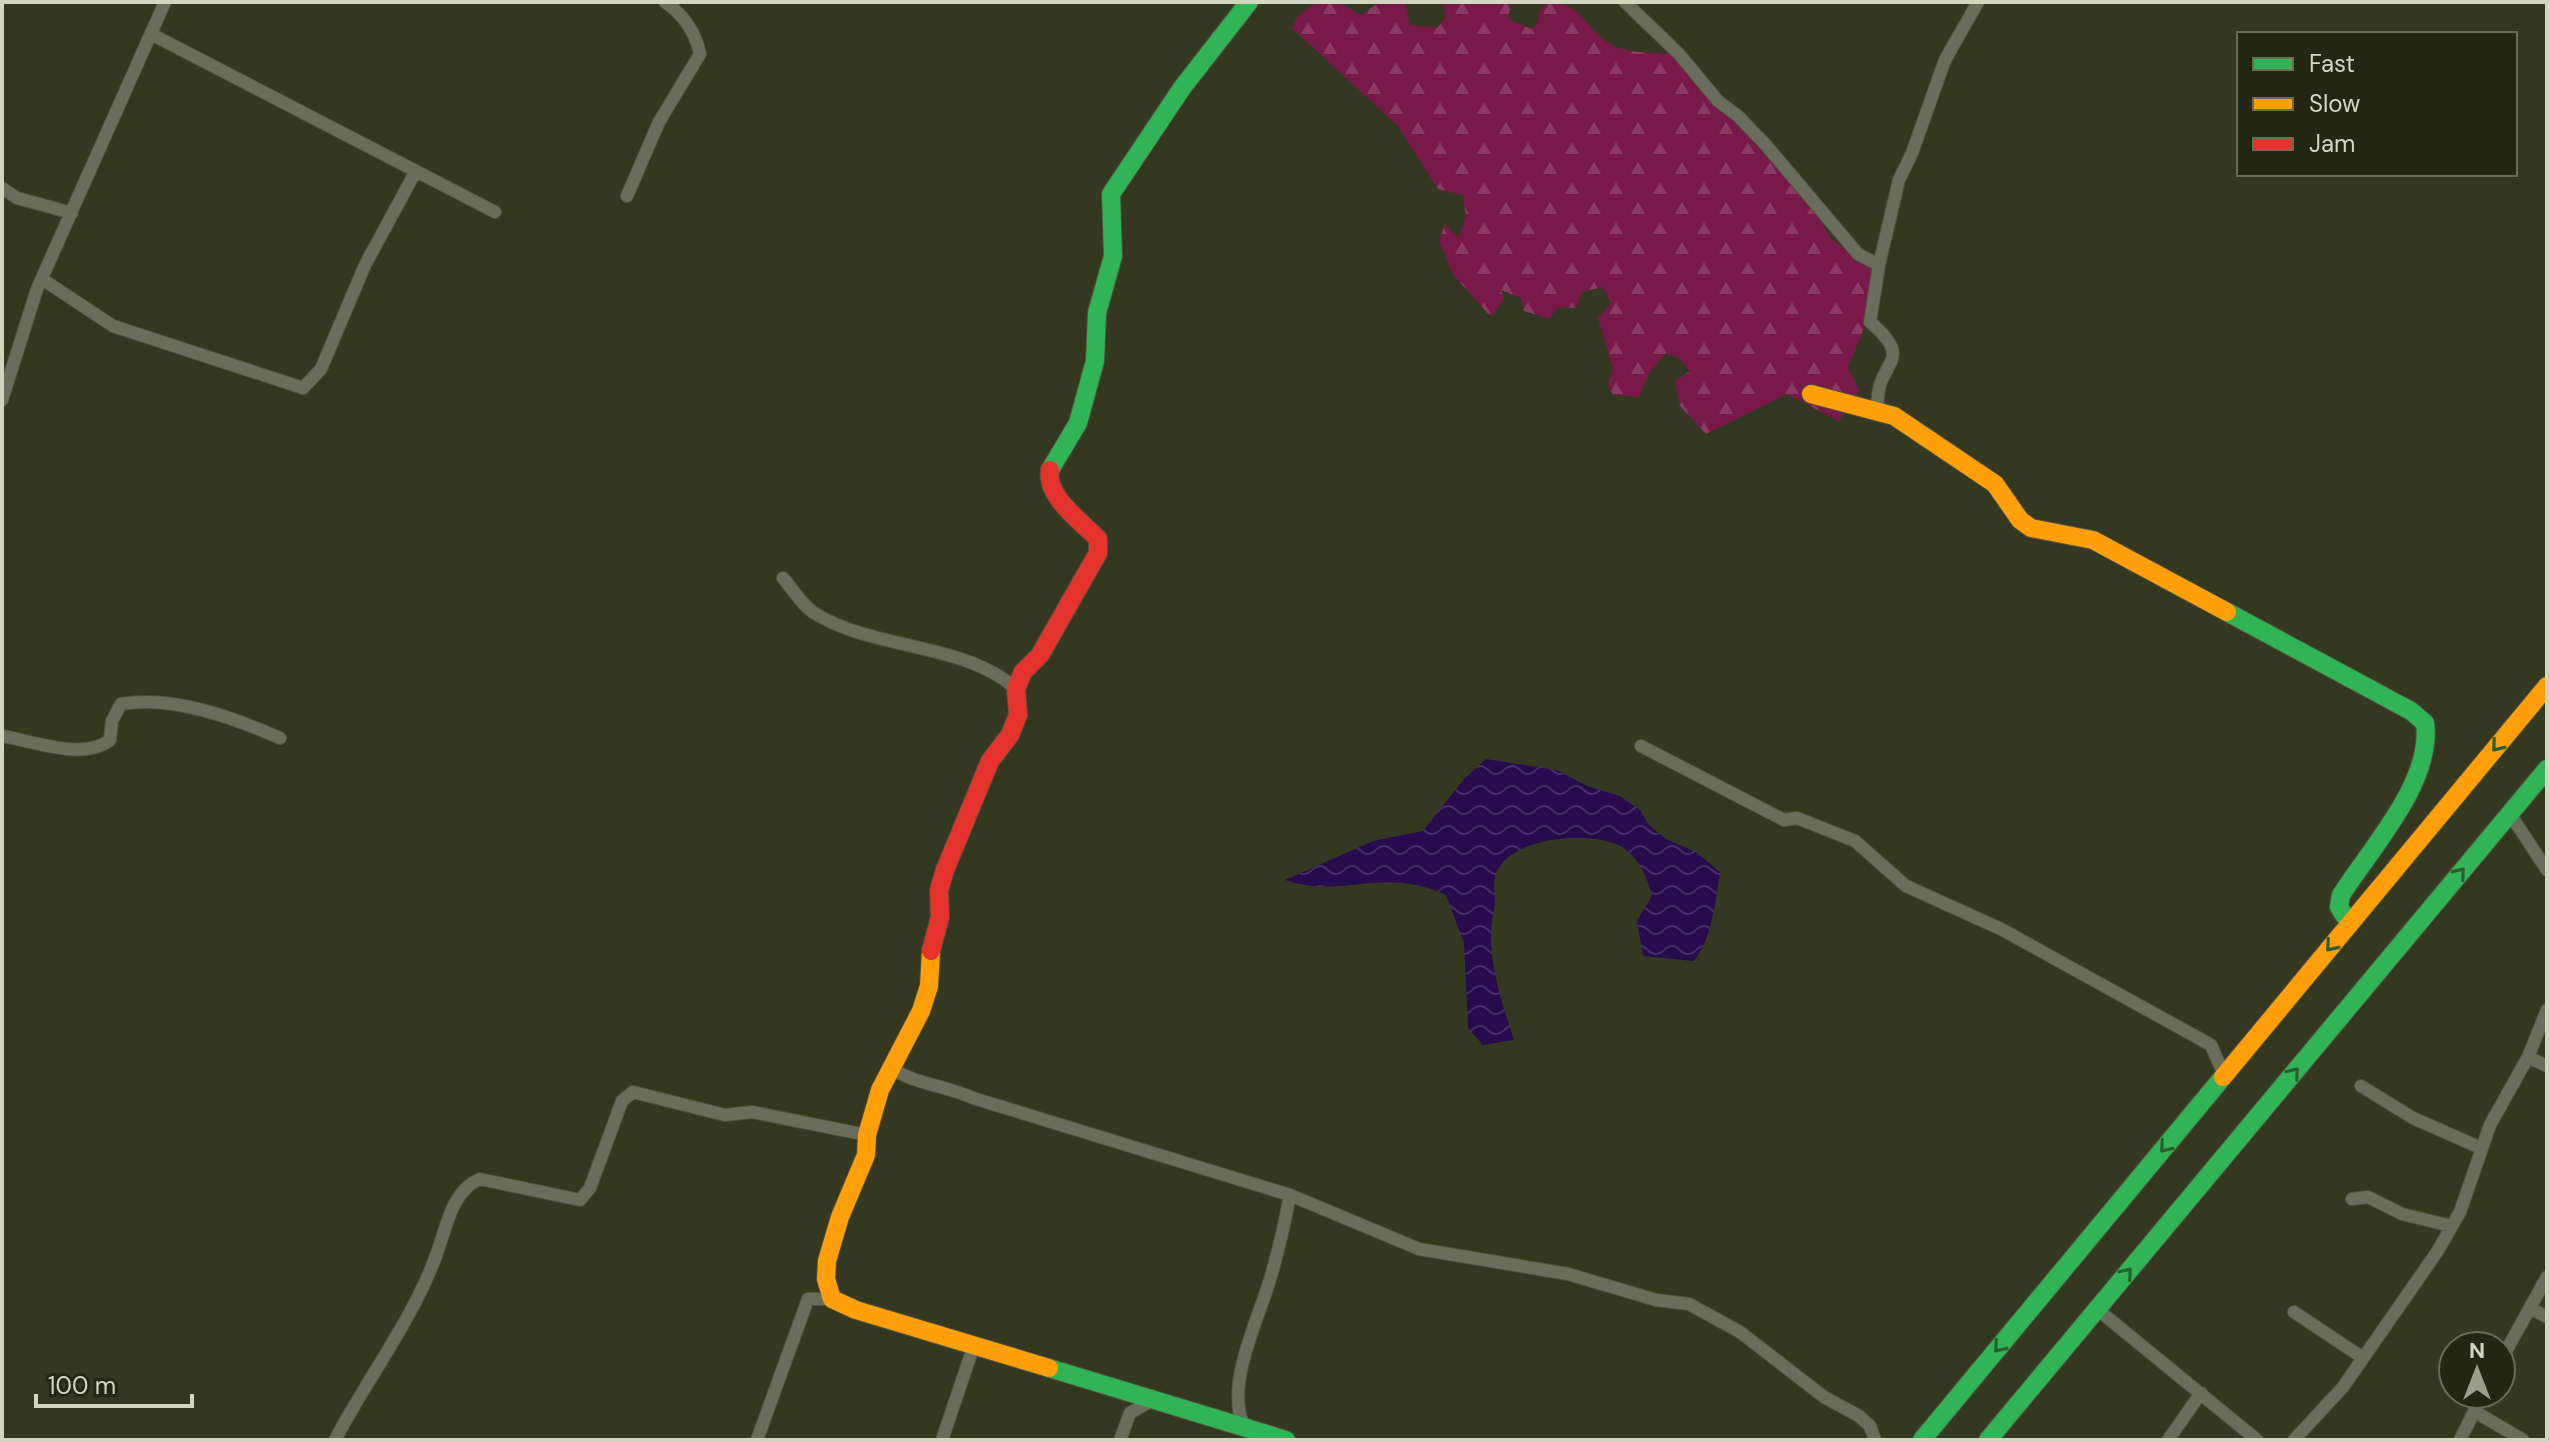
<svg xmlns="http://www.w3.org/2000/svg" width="2549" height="1442" viewBox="0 0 2549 1442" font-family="'DM Sans',sans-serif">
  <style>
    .forest { fill: url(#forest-firs) }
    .water { fill: url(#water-waves) }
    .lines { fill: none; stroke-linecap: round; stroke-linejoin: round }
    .street-casing { stroke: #50523f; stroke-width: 14 }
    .fast-casing { stroke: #50523f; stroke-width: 20 }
    .slow-casing { stroke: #50523f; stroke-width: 20 }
    .jam-casing { stroke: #50523f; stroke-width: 20 }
    .street { stroke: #6b6d5c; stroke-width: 12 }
    .fast { stroke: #30b455; stroke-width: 18 }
    .slow { stroke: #ff9f0a; stroke-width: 18 }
    .jam { stroke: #e5322d; stroke-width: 18 }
    .oneway { stroke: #295f2e }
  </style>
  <defs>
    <pattern id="forest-firs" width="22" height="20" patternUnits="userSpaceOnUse" patternTransform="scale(2)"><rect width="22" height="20" fill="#79194b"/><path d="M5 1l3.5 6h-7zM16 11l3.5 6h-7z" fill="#8b3a63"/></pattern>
    <pattern id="water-waves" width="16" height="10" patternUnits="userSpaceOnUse" patternTransform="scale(2)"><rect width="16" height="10" fill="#280a4f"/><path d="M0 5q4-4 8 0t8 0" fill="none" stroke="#462d67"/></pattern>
  </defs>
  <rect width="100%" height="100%" fill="#353821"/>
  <path class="forest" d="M1317 2H1338L1361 15 1380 2H1405L1410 25 1437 28 1446 17 1443 2H1511L1508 19 1531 29 1538 23 1539 11 1549 2C1580 2 1587 30 1610 44 1626 54 1655 52 1674 55L1713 104 1743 125 1813 207 1831 239 1854 257 1876 267 1869 316 1848 367 1859 390 1839 421 1787 394 1706 434 1680 406 1675 381 1690 371 1681 360 1666 353 1649 373 1639 397 1613 395 1608 387 1613 368 1598 318 1611 303 1603 287 1582 292 1576 308 1558 307 1549 319 1524 311 1521 298 1501 290 1504 299 1491 317 1454 276 1439 241 1445 224 1458 238 1466 217 1463 195 1438 189 1397 125 1292 28 1298 16Z"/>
  <path class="water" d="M1486 759 1557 770 1587 786 1620 796 1640 810 1649 825 1666 839 1696 852 1720 872C1717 895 1710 947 1693 961L1643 956 1637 920 1652 896C1648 879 1640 860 1625 849 1595 828 1505 836 1495 877 1493 885 1495 894 1495 902 1494 912 1491 922 1491 932 1490 968 1503 1006 1514 1040L1483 1045 1468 1028 1464 943 1446 895C1380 865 1345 900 1285 880L1373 841 1423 831 1464 779Z"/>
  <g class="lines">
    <defs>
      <path id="street" d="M1625 2 1679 54 1718 101 1738 116 1765 144 1858 254 1879 265 1870 322C1919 364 1873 360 1878 409
        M151 34 495 212
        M2 188 17 198 72 213
        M627 196 659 122 700 54C696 33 683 14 665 2
        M1879 265 1899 180 1912 153 1945 60 1978 2
        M42 279 113 326 303 388 321 369 365 265 416 171
        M2 400 37 289 165 2
        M783 578C793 589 803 607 816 614 874 650 967 643 1016 689
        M2 736C33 741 84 761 110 740L112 721 121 704C173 695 234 718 280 738
        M1641 746 1784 820 1797 818 1855 841 1906 886 2001 929 2211 1045 2224 1075
        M2510 814 2547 870
        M2528 1057 2547 1066
        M894 1069C911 1083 948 1086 973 1098L1290 1195C1284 1227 1276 1262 1266 1292 1254 1328 1226 1389 1244 1426
        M2361 1086 2413 1118 2481 1148
        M1290 1195 1419 1249 1568 1274 1656 1300 1689 1304 1740 1332 1824 1397 1859 1416 1870 1426 1875 1440
        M2352 1199 2368 1197 2402 1214 2451 1226
        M2530 1308 2547 1317
        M2097 1309 2257 1440
        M2294 1312 2363 1358
        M2501 1360 2547 1277
        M2474 1411 2523 1440
        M335 1440C368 1377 415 1317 438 1250 447 1224 453 1190 480 1179L580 1200 590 1188 622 1101 633 1092 725 1115 752 1112 867 1135
        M757 1440 808 1299H832
        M942 1440 974 1345
        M1120 1440 1130 1413 1156 1398
        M2168 1440 2201 1393
        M2294 1440 2343 1387 2437 1252 2460 1212 2490 1125 2528 1057 2547 1010
        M2460 1440 2483 1394"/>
      <path id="fast" d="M1050 470 1078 423 1095 361 1097 313 1113 256 1111 194 1182 88 1249 2
        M2227 612 2411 711 2425 723C2433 781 2372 847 2341 895L2339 907 2350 924
        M1049 1368 1286 1440
        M1922 1440 2223 1077
        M1988 1440 2547 769"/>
      <path id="slow" d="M1811 394 1894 416 1995 484 2020 520 2031 528 2093 540 2227 612
        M931 951 929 986 921 1011 880 1090 867 1135 866 1155 840 1217 827 1261 826 1279 832 1299 856 1310 1049 1368
        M2223 1077 2547 686"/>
      <path id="jam" d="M931 951 940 917 939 890 945 870 990 761 1010 735 1018 715 1016 689 1023 672 1040 655 1098 553V539C1081 521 1045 496 1050 470"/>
    </defs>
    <use href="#street" class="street-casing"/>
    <use href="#fast" class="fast-casing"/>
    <use href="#slow" class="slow-casing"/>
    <use href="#jam" class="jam-casing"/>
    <use href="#street" class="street"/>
    <use href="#fast" class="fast"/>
    <use href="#slow" class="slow"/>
    <use href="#jam" class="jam"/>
  </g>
  <defs><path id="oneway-chevron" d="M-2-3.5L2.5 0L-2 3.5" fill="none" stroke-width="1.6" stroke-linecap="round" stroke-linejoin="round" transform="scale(2)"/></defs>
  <g class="oneway">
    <use href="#oneway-chevron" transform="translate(2497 746) rotate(130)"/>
    <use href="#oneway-chevron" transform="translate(2460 873) rotate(-50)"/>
    <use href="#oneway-chevron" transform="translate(2331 946) rotate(130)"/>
    <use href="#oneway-chevron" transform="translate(2294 1073) rotate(-50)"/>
    <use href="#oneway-chevron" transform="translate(2165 1147) rotate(130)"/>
    <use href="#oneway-chevron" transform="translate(2127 1273) rotate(-50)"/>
    <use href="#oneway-chevron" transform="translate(1999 1347) rotate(130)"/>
  </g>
  <rect width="2549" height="1442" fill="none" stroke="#d3d6bf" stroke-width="8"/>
  <rect x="2237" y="32" width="280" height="144" fill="#242614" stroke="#6a6c58" stroke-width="2"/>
  <rect x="2253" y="58" width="40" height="12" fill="#30b455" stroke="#6a6c58" stroke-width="2"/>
  <text x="2309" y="72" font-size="24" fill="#d3d6bf">Fast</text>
  <rect x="2253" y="98" width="40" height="12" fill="#ff9f0a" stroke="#6a6c58" stroke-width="2"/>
  <text x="2309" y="112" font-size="24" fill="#d3d6bf">Slow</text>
  <rect x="2253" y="138" width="40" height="12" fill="#e5322d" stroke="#6a6c58" stroke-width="2"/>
  <text x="2309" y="152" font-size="24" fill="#d3d6bf">Jam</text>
  <g transform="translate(2477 1370)"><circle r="38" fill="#242614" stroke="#6a6c58" stroke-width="2"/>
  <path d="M0-6L14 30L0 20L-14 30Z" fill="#9c9f88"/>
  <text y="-12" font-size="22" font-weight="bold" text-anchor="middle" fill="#d3d6bf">N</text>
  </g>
  <path d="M36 1394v12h156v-12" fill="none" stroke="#d3d6bf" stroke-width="4"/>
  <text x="48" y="1394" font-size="24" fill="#d3d6bf" stroke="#242614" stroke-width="6" paint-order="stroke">100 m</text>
</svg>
